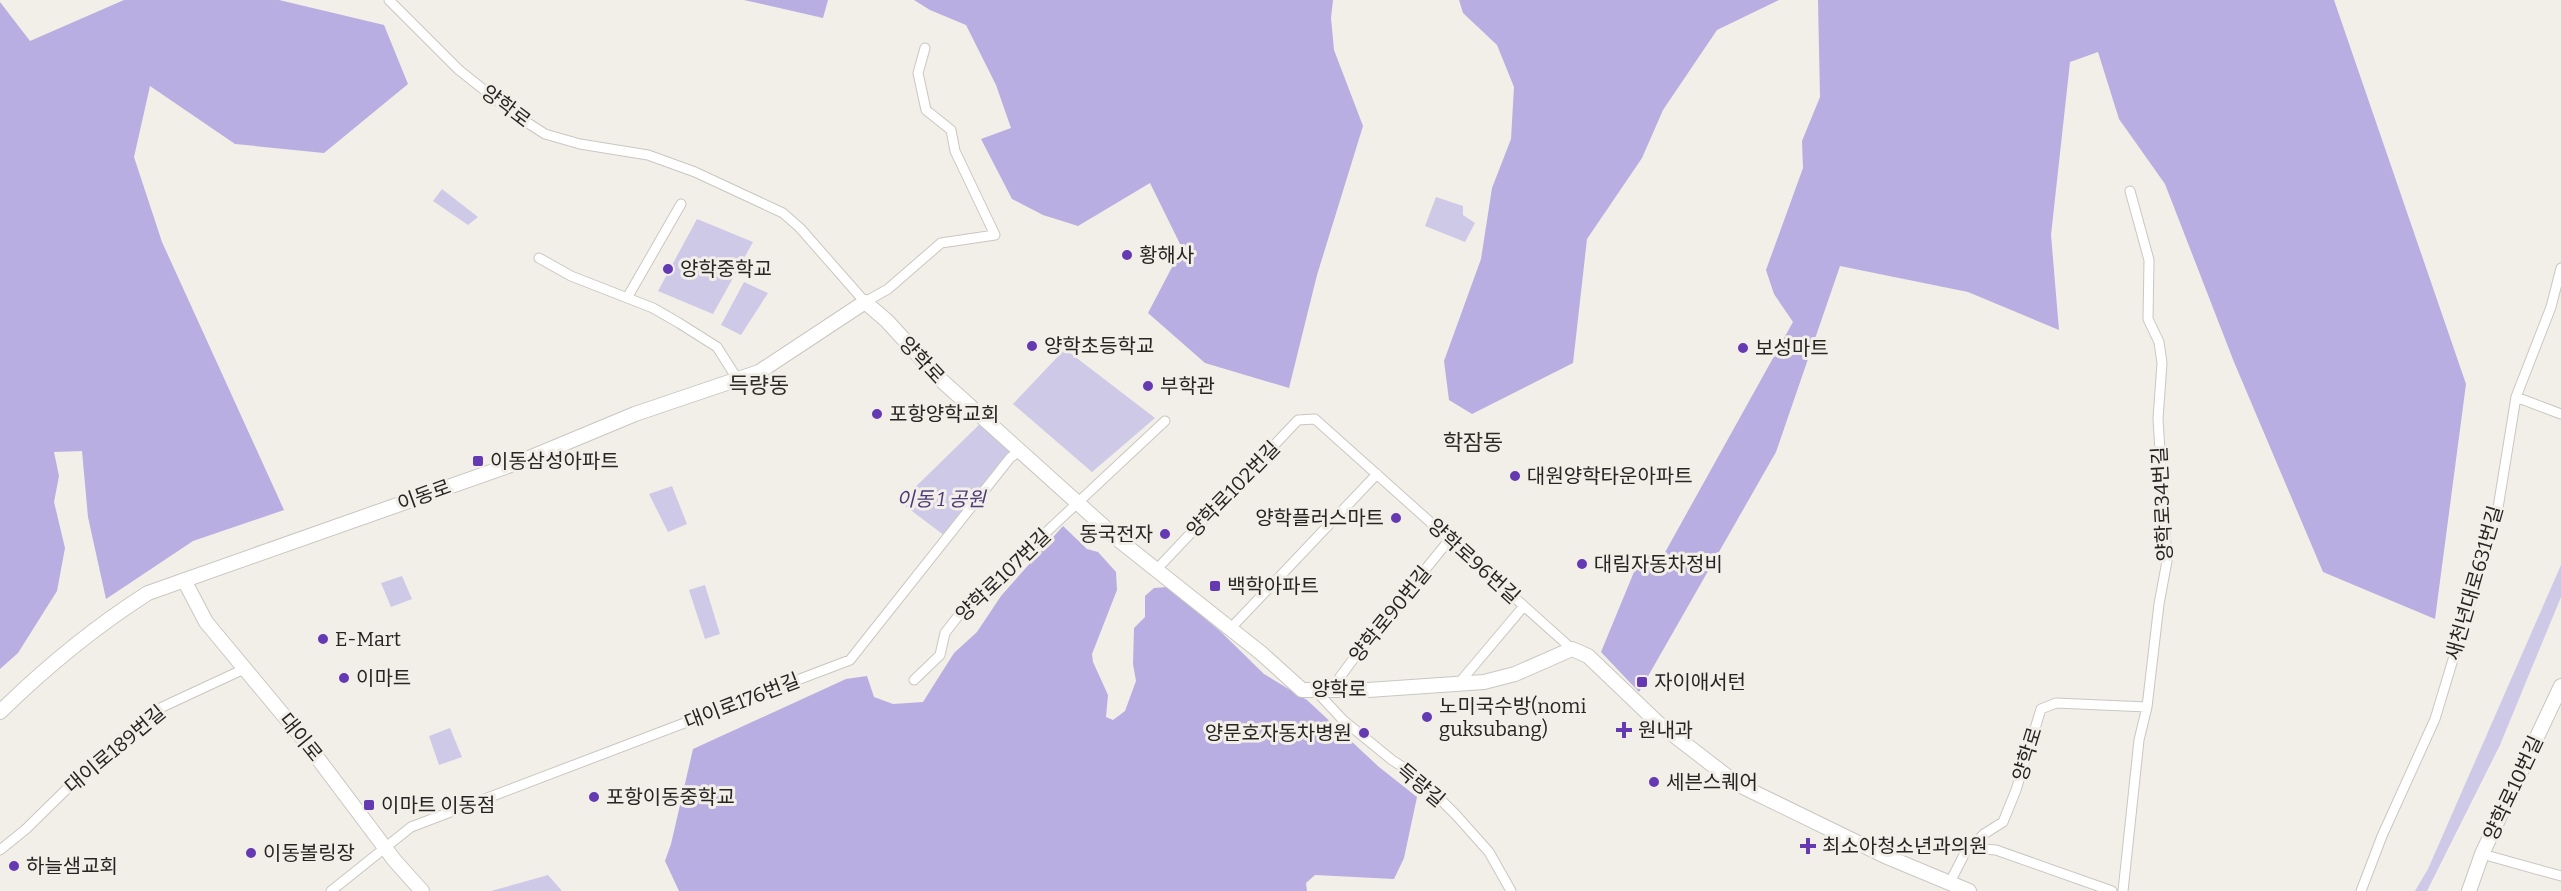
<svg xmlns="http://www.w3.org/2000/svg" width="2561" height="891" viewBox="0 0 2561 891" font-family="Bitter,'Noto Sans KR',serif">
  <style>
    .green { fill: #cfc9e8 }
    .forest { fill: #b9aee1 }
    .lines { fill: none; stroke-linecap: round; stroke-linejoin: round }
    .street-casing { stroke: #cac7c0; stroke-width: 11 }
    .secondary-casing { stroke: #cac7c0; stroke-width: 16 }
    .street { stroke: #fff; stroke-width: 9 }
    .secondary { stroke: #fff; stroke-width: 14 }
    .poi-dot { fill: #6439b1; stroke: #f2eee8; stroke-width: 2 }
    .labels { text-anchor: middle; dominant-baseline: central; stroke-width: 6; stroke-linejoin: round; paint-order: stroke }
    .street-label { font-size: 20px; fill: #262523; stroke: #f2eee8 }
    .poi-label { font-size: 20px; fill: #262523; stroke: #f2eee8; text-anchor: start }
    .park-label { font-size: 20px; font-style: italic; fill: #4d3a79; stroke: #f2eee8 }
    .quarter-label { font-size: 22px; fill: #2d2b26; stroke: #f2eee8 }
  </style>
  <rect width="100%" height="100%" fill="#f2eee8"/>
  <path class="green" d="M442 189 478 217 468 225 433 201Z
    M1436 197 1463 206V215L1475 223 1465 242 1425 226Z
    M697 219 753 242 713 314 658 291Z
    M744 282 768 293 741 335 721 325Z
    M1065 349 1155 418 1092 472 1013 404Z
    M984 420 1021 450 945 536 900 502Z
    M672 486 687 524 668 532 649 494Z
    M2561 565V597L2500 745 2427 891H2415L2428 869Z
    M402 576 412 599 391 607 381 583Z
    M705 585 720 634 705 639 689 590Z
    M450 728 462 757 439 765 429 736Z
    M548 875 562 891H491Z"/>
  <path class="forest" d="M124 0H279L384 25 408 84 324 153 235 144 150 86 134 157 162 242 284 510 193 541 106 599 88 517 82 451 54 452 59 476 54 502 65 548 57 591 18 653 0 669V2L30 41Z
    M744 0H828L823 18Z
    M914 0H1333L1331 18 1334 50 1363 126 1317 275 1289 388 1205 363 1148 313 1182 248 1150 183 1078 226 1043 215 1012 199 981 139 1011 128 996 85 966 25 930 10Z
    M1459 0H1779L1717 30 1663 110 1642 158 1587 239 1573 363 1472 414 1449 400 1444 361 1481 259 1492 188 1511 139 1514 87 1497 45 1463 13Z
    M1818 0H2334L2466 384 2435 619 2323 572 2234 362 2165 184 2119 119 2098 52 2070 62 2051 235 2059 330 1968 292 1840 266 1776 452 1639 692 1601 652 1641 555 1663 556 1793 322 1774 294 1766 270 1803 168 1802 141 1820 97Z
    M1063 526 1087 549 1098 552 1116 572 1117 590 1092 654 1093 662 1108 695 1106 717 1113 720 1125 711 1136 681 1133 664 1134 628 1145 617V596L1154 588 1167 587 1220 631 1264 674 1307 700 1379 767 1417 797 1404 858 1394 879 1315 875 1306 883 1307 891H679L665 861 671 844 693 749 846 679 867 676 874 697 893 704 923 702 954 653 977 632 1001 596Z"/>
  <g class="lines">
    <defs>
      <path id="street" d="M389 0 459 70 517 116 545 134 580 144 648 155 695 172 783 213 800 228 865 302 888 289 941 243 995 235 955 151 951 130 926 110 918 73 925 48
        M539 258 571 276 653 308 679 323 717 347 738 380
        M627 298 681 204
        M2516 397 2561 414
        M1155 571 1298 420 1315 419 1572 649
        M1230 629 1377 474
        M914 680 940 655 945 633 962 611 1165 421
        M1460 682 1524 606
        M1316 691 1343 720 1392 760 1418 777 1456 815 1489 852 1511 891
        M1334 691 1340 677 1363 646 1450 539
        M1970 848 1996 850 2112 891
        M0 850 26 829 87 769 158 709 244 669
        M2482 854 2561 876
        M1950 882 1966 851 1984 834 2003 822 2016 790 2041 709 2056 703 2147 707
        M331 891 411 827 850 660 1010 458 1021 450
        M2123 891 2139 740 2147 707 2159 604 2167 561 2158 419 2162 363 2159 342 2148 319 2149 260 2130 191
        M2361 891 2382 836 2435 719 2497 514 2516 397 2551 307 2561 268"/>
      <path id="secondary" d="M184 580 206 622 304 740 395 861 422 891
        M0 712C46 667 93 628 148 593L522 461 635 414 759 372 865 302 887 321 941 380 1120 541 1261 653 1302 690H1368L1484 682 1515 674 1572 649 1588 656 1658 723 1737 784 1885 856 1969 891
        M2469 891 2482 854 2561 686"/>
    </defs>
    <use href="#street" class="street-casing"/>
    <use href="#secondary" class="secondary-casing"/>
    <use href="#street" class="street"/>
    <use href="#secondary" class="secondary"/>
  </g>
  <g class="poi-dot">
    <circle cx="1127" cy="255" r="6"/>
    <circle cx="668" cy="269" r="6"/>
    <circle cx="1032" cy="346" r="6"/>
    <circle cx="1743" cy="348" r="6"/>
    <circle cx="1148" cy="386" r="6"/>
    <circle cx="877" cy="414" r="6"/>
    <rect x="472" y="455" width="12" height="12" rx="3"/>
    <circle cx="1515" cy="476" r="6"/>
    <circle cx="1396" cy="518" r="6"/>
    <circle cx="1165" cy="534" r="6"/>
    <circle cx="1582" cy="564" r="6"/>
    <rect x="1209" y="580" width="12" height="12" rx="3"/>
    <circle cx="323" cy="639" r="6"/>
    <circle cx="344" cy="678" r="6"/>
    <rect x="1636" y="676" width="12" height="12" rx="3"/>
    <circle cx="1427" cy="717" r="6"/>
    <path d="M1621 721h6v6h6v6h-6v6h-6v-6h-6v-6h6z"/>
    <circle cx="1364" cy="733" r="6"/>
    <circle cx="1654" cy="782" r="6"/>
    <circle cx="594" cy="797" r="6"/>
    <rect x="363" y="799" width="12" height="12" rx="3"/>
    <path d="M1805 837h6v6h6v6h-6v6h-6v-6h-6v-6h6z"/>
    <circle cx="251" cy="853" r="6"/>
    <circle cx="14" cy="866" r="6"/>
  </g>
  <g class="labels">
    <g class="street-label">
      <text transform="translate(506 106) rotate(37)">양학로</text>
      <text transform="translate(922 360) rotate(47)">양학로</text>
      <text transform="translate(1233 489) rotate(-46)">양학로102번길</text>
      <text transform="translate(424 495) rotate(-20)">이동로</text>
      <text transform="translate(2162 504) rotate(-93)">양학로34번길</text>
      <text transform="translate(1474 561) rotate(42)">양학로96번길</text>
      <text transform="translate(1003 575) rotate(-44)">양학로107번길</text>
      <text transform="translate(2474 583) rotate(-74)">새천년대로631번길</text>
      <text transform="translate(1390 614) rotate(-51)">양학로90번길</text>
      <text x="1339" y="689">양학로</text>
      <text transform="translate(742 701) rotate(-21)">대이로176번길</text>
      <text transform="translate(301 737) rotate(51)">대이로</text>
      <text transform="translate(115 749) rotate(-40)">대이로189번길</text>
      <text transform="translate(2027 754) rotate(-73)">양학로</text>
      <text transform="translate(1421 785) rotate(40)">득량길</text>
      <text transform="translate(2513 788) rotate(-65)">양학로10번길</text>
    </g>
    <g class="poi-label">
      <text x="1139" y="255">황해사</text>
      <text x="680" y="269">양학중학교</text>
      <text x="1044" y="346">양학초등학교</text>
      <text x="1755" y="348">보성마트</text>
      <text x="1160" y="386">부학관</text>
      <text x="889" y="414">포항양학교회</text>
      <text x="490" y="461">이동삼성아파트</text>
      <text x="1527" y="476">대원양학타운아파트</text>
      <text x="1384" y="518" text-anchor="end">양학플러스마트</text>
      <text x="1153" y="534" text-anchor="end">동국전자</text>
      <text x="1594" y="564">대림자동차정비</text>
      <text x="1227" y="586">백학아파트</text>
      <text x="335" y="639">E-Mart</text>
      <text x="356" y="678">이마트</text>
      <text x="1654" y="682">자이애서턴</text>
      <text x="1439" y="706">노미국수방(nomi<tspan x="1439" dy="23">guksubang)</tspan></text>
      <text x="1638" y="730">원내과</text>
      <text x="1352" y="733" text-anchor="end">양문호자동차병원</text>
      <text x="1666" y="782">세븐스퀘어</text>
      <text x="606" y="797">포항이동중학교</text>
      <text x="381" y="805">이마트 이동점</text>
      <text x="1822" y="846">최소아청소년과의원</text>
      <text x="263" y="853">이동볼링장</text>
      <text x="26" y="866">하늘샘교회</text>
    </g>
    <g class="park-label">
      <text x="941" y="499">이동 1 공원</text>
    </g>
    <g class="quarter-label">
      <text x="759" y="385">득량동</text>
      <text x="1473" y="442">학잠동</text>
    </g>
  </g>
</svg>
